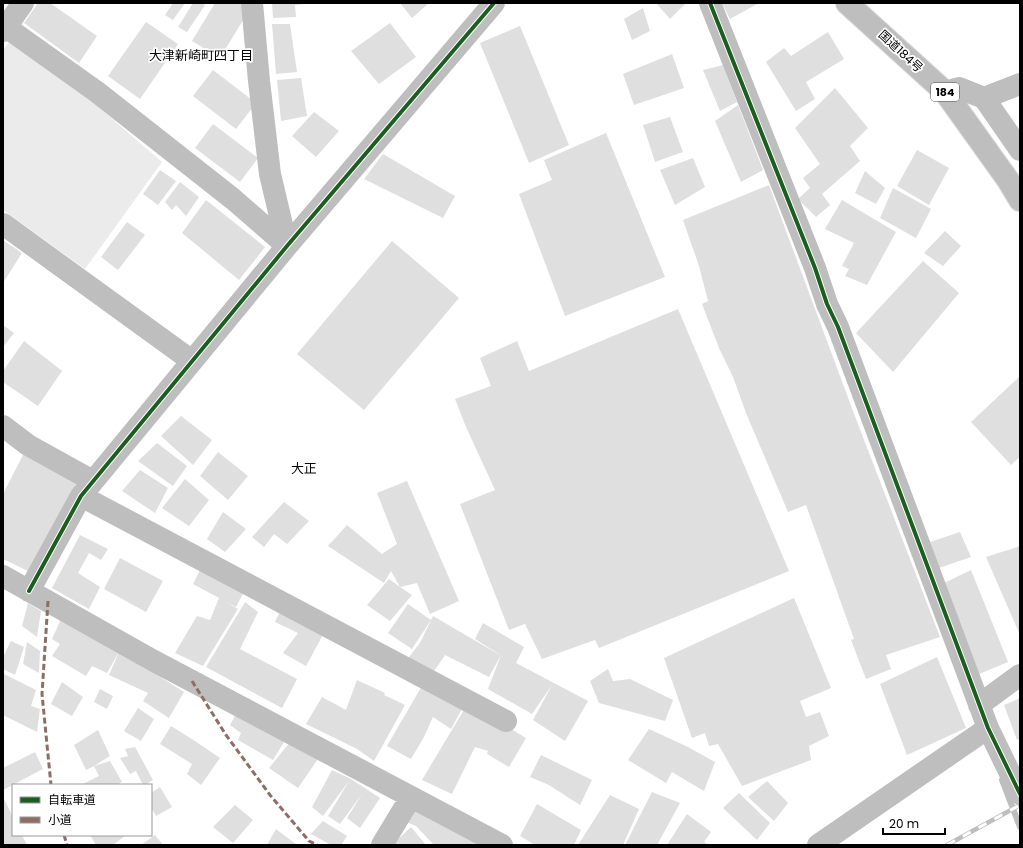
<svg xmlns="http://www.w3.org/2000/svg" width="1023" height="848" viewBox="0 0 1023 848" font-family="Poppins,'Noto Sans JP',sans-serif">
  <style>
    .green { fill: #ebebeb }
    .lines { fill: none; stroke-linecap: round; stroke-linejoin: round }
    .stream { stroke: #bebebe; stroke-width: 6 }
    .building { fill: #dfdfdf }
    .highway-casing { stroke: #dbdbdb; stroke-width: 24 }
    .street { stroke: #bebebe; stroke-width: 22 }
    .highway { stroke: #bebebe; stroke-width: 22 }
    .rail-casing { stroke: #bebebe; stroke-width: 4.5 }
    .rail { stroke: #fff; stroke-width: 3; stroke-dasharray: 9; stroke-linecap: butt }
    .quiet { stroke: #8d6e63; stroke-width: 3; stroke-dasharray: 6 3; stroke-linecap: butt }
    .cycleway-casing { stroke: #fff; stroke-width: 6 }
    .cycleway { stroke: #1b5e20; stroke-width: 4 }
    .labels { text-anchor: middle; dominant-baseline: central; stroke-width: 3.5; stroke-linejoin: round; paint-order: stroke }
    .shield { fill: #fff; stroke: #4c4c4c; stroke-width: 1 }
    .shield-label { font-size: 11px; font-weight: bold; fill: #000 }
    .street-label { font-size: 12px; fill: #000; stroke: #fff }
    .neighbourhood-label { font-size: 13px; fill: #000; stroke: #fff }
  </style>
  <rect width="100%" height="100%" fill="#fff"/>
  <path class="green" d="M10 41 95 104 162 162 85 269 3 210V50Z"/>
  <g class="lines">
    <path class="stream" d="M1002 780 1020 827"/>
  </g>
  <path class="building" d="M38 3H50L97 36 79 63 24 23Z
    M173 3H185L173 20 165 15Z
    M193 3H202L205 5 187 32 178 27Z
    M215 3H244L251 7 220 58 192 41Z
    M272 3H305V4L295 5 296 17 273 18Z
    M400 3H429L412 18Z
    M656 3H686L670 19Z
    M722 3H759L730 19Z
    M643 8 650 31 632 40 624 19Z
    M146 22 178 44 140 99 108 76Z
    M390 23 416 57 379 84 351 51Z
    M272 24H290L297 72 276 74Z
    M520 26 569 145 529 163 480 43Z
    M828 32 844 59 806 82 815 99 796 111 766 62 784 48 791 56Z
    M672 54 684 88 634 105 623 74Z
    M723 65 737 102 720 111 703 70Z
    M213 70 256 103 236 129 193 96Z
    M301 78 307 116 281 121 277 80Z
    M835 88 868 128 850 146 860 161 822 194 830 205 816 217 798 199 810 188 803 178 820 164 795 128Z
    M738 105 763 170 741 182 715 121Z
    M314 112 339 131 316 157 292 136Z
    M670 117 683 152 655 162 643 125Z
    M213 124 258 158 240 182 195 148Z
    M606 133 665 277 565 316 519 194 552 180 544 160Z
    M917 150 949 168 929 205 897 186Z
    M383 154 455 196 443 218 364 179Z
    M693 158 705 187 675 205 660 170Z
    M160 170 176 181 158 205 143 194Z
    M865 171 885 188 876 204 855 193Z
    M180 182 199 197 186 216 176 205 172 210 165 202Z
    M769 185 856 419 940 637 886 655 891 669 866 679 851 640 854 639 806 505 788 512 746 413 733 377 719 348 702 304 708 301 699 266 683 220Z
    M893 188 931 209 916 238 880 218Z
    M206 200 265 247 239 280 182 233Z
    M842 200 896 232 867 285 845 276 849 269 842 266 854 243 825 229Z
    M127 222 145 235 118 270 101 257Z
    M945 231 961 246 943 266 924 253Z
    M3 240 22 253 3 283Z
    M392 241 459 298 364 410 297 354Z
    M923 261 959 293 893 372 856 333Z
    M678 309 789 571 599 648 595 640 542 659 525 624 509 630 460 504 495 490 466 427 455 399 491 386 480 358 517 341 529 371Z
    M3 325 14 333 3 347Z
    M24 341 62 371 38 406 3 382V371Z
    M1020 376V457L1011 465 971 422Z
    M181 416 212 440 193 465 161 436Z
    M157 443 187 466 173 486 138 461Z
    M218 452 248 476 228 500 200 476Z
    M24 453 77 482 32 573 3 559V494Z
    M140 470 168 488 155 513 122 491Z
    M185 479 209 500 189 526 162 508Z
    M407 481 459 601 430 614 417 583 400 587 412 595 390 621 367 605 389 579 400 587 391 571 384 583 328 546 347 525 382 554 397 544 377 493Z
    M284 502 309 521 287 544 274 534 264 547 252 537Z
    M223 512 246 529 225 552 207 539Z
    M960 532 971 557 939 568 930 542Z
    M80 535 108 549 101 560 89 553 78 573 100 587 89 609 52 588Z
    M1020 546V635L986 557Z
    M120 558 163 581 146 612 104 589Z
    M203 564 247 586 236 607 226 602 238 609 203 666 175 653 197 616 210 620 219 598 193 584Z
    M971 570 1008 662 979 674 942 584Z
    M794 598 831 688 800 701 806 717 820 712 829 736 809 746 811 760 742 786 718 744 709 746 705 733 692 738 664 658Z
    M245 602 258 612 240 649 297 679 282 708 206 667Z
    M28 603 41 611 37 637 22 626Z
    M408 604 431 620 412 649 388 633Z
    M283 605 325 631 306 666 283 653 298 633 275 622Z
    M433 616 505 658 475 639 483 623 524 647 516 663 588 701 565 741 533 720 552 685 532 714 488 689 501 655 489 677 445 655 432 674 405 662 420 643Z
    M61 619 143 666 184 692 169 718 143 701 148 693 109 675 119 652 107 673 92 666 86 676 52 656 60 644 52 639Z
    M11 641 24 647 15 675 3 669V657Z
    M27 642 40 651 39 673 23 664Z
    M937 657 966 728 907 755 880 684Z
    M608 669 613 681 630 679 673 700 665 721 599 703 590 681Z
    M4 674 36 690 31 706 40 709 37 732 3 715V676Z
    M426 679 468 698 451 729 433 717 424 737 411 759 387 746Z
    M357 680 385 693 384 695 405 705 374 761 357 749 306 724 322 697 346 710Z
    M62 682 83 697 72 716 51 704Z
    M100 689 113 696 107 709 94 702Z
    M1020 698V739L1017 740 1004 705Z
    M468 703 526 738 509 767 487 754 488 751 475 747 452 794 422 780Z
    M138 708 154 719 141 741 124 731Z
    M237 712 287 737 273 760 238 740 241 733 230 725Z
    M171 726 195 741 220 758 201 785 187 774 192 764 160 744Z
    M649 729 688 747 715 762 704 791 672 772 666 783 628 760Z
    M98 730 110 756 94 766 110 761 122 782 117 785H81L99 776 94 766 86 770 74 745Z
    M290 742 318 759 298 788 269 768Z
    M135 747 153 780 145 785H143L136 771 130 774 120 758 128 756 125 749Z
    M35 752 43 769 3 790V768Z
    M541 755 592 780 580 805 549 785 530 777Z
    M332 770 351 779 380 798 360 828 347 818 362 794 340 824 328 816 349 781 323 816 312 807Z
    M767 781 788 803 774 821 748 797Z
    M160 787 172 807 156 816 151 807V793Z
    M652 792 680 803 657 845H625Z
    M739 793 770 823 757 840 723 808Z
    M610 795 639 809 623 845H578Z
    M3 797 13 817V835H22L27 845H3Z
    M537 804 581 830 574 845H535L520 836Z
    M235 805 253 820 233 843 213 827Z
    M417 806 486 845H434L416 826 406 822Z
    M687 814 711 832 704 842 709 845H667Z
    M323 821 347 836 341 845H331L311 834Z
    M411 827 426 845H392Z
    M276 829 297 845H267Z
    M90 835H126L113 845H96Z
    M155 835 163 845H141Z"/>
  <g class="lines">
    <defs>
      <path id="highway" d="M847 3 945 92 1008 180 1020 200"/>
    </defs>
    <use href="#highway" class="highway-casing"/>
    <path class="street" d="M252 3 259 81 270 174 287 246
      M710 3 815 268 827 304 838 327 988 728 1020 794
      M3 25 97 92 233 199 287 246
      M3 31 23 3
      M945 92 959 88 984 98 1020 84
      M984 98 1020 150
      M3 224 192 361
      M3 426 28 445 93 481
      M81 496 506 721
      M3 576 154 661 502 845
      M29 591 81 496 287 246 494 3
      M979 705 1020 675
      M382 845 411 797
      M818 845 988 728"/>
    <use href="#highway" class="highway"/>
    <defs>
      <path id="rail" d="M947 845 1020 805"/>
    </defs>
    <use href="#rail" class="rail-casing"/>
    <use href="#rail" class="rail"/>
    <path class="quiet" d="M48 601 42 694 51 785
      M192 681 226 735 270 795 309 841 317 845
      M64 835 67 845"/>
    <defs>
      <path id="cycleway" d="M710 3 815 268 827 304 838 327 988 728 1020 794
        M29 591 81 496 287 246 494 3"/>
    </defs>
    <use href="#cycleway" class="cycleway-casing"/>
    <use href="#cycleway" class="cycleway"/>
  </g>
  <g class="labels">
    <rect class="shield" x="931" y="83" width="28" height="18" rx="3"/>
    <g class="shield-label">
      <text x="945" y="92">184</text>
    </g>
    <g class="street-label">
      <text transform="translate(901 51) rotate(43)">国道184号</text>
    </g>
    <g class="neighbourhood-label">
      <text x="201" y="55">大津新崎町四丁目</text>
      <text x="304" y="468">大正</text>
    </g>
  </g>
  <rect width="1023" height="848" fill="none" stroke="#000000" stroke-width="8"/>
  <rect x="12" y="784" width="140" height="52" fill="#ffffff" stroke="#999999"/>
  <rect x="20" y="797" width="20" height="6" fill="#1b5e20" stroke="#999999"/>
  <text x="48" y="804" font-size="12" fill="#000000">自転車道</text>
  <rect x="20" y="817" width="20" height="6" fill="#8d6e63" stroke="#999999"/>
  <text x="48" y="824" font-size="12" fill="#000000">小道</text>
  <path d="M883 828v6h62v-6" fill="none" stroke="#000000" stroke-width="2"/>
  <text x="889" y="828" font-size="12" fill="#000000" stroke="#ffffff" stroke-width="3" paint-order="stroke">20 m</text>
</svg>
